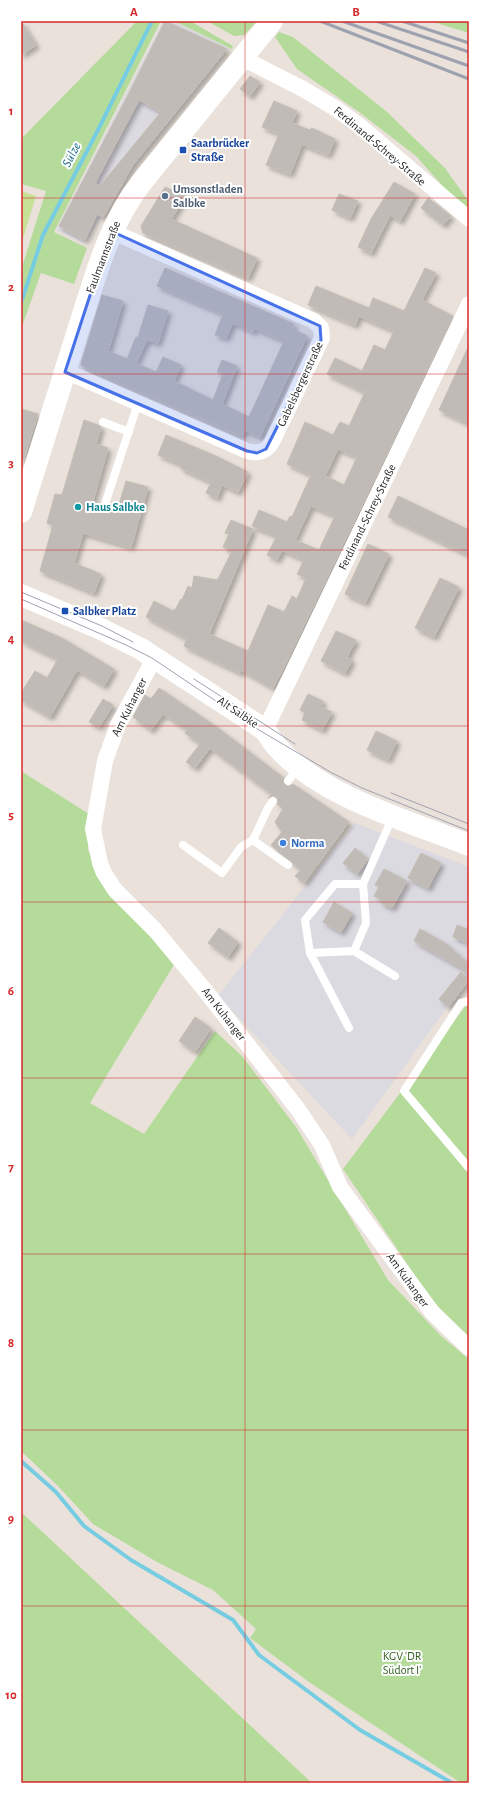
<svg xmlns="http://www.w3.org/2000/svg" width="490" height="1804" viewBox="0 0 490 1804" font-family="'Alegreya Sans',sans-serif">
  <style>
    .industrial { fill: #dcdae1 }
    .green { fill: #b5db9b }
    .pitch { fill: #c7e197 }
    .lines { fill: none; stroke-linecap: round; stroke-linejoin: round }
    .stream { stroke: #76cde2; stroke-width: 4 }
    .building { fill: #c1bbb7; stroke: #c4bdb4; fill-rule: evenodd; filter: url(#shadow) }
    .service { stroke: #fff; stroke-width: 8 }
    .minor { stroke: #fff; stroke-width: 16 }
    .secondary { stroke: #fff; stroke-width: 22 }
    .tram { stroke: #9ea2b0; stroke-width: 1 }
    .rail { stroke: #9ea2b0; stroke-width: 3 }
    .marked { fill: #4771e8; fill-opacity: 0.2; stroke: #4771e8; stroke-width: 3; stroke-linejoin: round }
    .grid { fill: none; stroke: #d62828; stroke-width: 1; stroke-opacity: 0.55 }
    .transit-dot { fill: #1a4fb4; stroke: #fff; stroke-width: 1.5 }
    .service-dot { fill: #5c6f8a; stroke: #fff; stroke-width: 1.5 }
    .culture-dot { fill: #0f9aa8; stroke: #fff; stroke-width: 1.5 }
    .shop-dot { fill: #3f7fe0; stroke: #fff; stroke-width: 1.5 }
    .labels { text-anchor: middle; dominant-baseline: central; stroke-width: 4; stroke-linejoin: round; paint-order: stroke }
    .transit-label { font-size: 12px; font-weight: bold; fill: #164399; stroke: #fff; text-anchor: start }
    .street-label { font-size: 12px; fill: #272727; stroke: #fff }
    .service-label { font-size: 12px; font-weight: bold; fill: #4e5e75; stroke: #fff; text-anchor: start }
    .culture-label { font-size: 12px; font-weight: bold; fill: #0d838f; stroke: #fff; text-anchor: start }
    .shop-label { font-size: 12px; font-weight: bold; fill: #366cbe; stroke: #fff; text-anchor: start }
    .park-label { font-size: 12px; fill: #305c1f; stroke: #fff }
    .water-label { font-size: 13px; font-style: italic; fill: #196b8a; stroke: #fff }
    .neatline { fill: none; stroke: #d62828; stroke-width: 1.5 }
    .grid-label { font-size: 13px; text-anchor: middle; font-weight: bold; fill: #d62828 }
  </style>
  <defs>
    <filter id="shadow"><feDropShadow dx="3.5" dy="3.5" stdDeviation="2" flood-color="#0004"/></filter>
  </defs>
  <rect width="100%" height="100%" fill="#e9e1da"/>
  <path class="industrial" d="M163 21H172L229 48 135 165 84 243 56 230Z
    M355 823 469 867V977L352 1139 218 996Z"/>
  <path class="green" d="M137 21H161L54 232 87 248 74 284 41 273 21 329V270L46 191 21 184V139Z
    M174 21H190L233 46 232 49Z
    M207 21H257L244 35 234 36Z
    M430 21H469V33Z
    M279 32 293 37 386 111 445 168 469 202V212L457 202 416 156 359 112 297 69 275 37Z
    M21 771 89 814 88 850 98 870 175 963 90 1103 144 1134 215 1031 242 1056 296 1127 388 1280 441 1336 469 1359V1783H461L309 1682 250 1638 256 1629 213 1590 157 1562 93 1524 58 1486 21 1451Z
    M467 1004H469V1338L433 1302 343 1169Z
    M21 1512 312 1783H21Z"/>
  <path class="pitch" d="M21 191 36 196 21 245Z"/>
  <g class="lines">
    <path class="stream" d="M21 303 43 235 98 130 152 21
      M21 1461 56 1492 84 1526 131 1560 233 1620 259 1655 360 1730 452 1783"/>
  </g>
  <path class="building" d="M21 21 36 45 21 55Z
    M165 21 227 49 133 165 103 217 97 214 85 240 59 226 128 95ZM139 100 161 112 100 186 95 183Z
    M250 76 260 82 250 96 240 89Z
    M274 101 297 111 292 123 310 130 312 128 335 139 328 155 302 144 290 174 266 165 279 134 262 127Z
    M394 182 415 194 400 221 390 215 371 253 358 247 371 219Z
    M165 187 186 196 171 219 257 258 248 278 143 233 141 226Z
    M339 194 358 201 350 218 332 210Z
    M428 198 451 216 443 225 421 208Z
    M165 268 294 324 292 329 307 336 260 437 245 430 242 436 82 366 81 364 102 295 123 301 108 351 127 359 136 337 146 340 138 337 148 305 168 311 158 343 147 340 136 363 156 372 163 357 181 365 174 381 213 400 223 374 217 372 222 360 237 366 222 404 249 417 284 341 254 328 253 332 233 323 226 338 215 335 223 314 157 286Z
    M425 268 436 273 422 300 453 316 284 667 273 688 241 670 240 673 184 646 187 639 146 617 154 601 173 611 174 609 175 610 181 599 182 600 188 586 192 588 194 576 217 580 219 577 232 551 223 547 229 534 225 533 231 520 253 529 209 634 248 651 268 605 284 612 292 596 297 599 306 578 297 574 304 560 282 550 277 560 267 555 277 536 252 526 259 510 287 522 290 516 292 517 311 475 287 464 305 422 333 435 340 422 349 426 365 392 327 374 335 358 362 371 374 345 385 350 394 331 359 316 355 325 308 305 316 286 369 308 373 298 404 311ZM338 449 357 457 344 485 325 476ZM311 506 335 516 319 550 295 540Z
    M469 345V424L439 410Z
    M21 409 38 414 23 461 21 460Z
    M84 420 98 425 101 427 96 444 108 448 92 504 117 511 126 481 148 487 131 547 83 533 74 563 101 574 94 593 40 571 53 525 47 523 55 494 62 495Z
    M166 435 216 456 248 472 238 492 222 485 217 498 206 493 211 482 182 469V468L179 466 180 464 158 455Z
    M398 496 469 530V555L388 517Z
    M368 544 389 554 365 603 345 594Z
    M440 578 459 587 434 637 415 628Z
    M21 620 62 638 114 669 104 686 77 670 50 717 21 700V693L35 671 47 678 58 659 21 641Z
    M336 631 356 640 347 657 352 660 345 673 321 661Z
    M159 688 214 725 284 778 283 783 285 786H290L293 784 349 822 304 883 295 876 301 870 271 845 282 832 275 822 283 809 277 804 278 801 276 797 273 796 268 798 272 794 210 748 195 768 186 762 200 744 185 733 188 730 163 714 151 730 133 717 145 695 151 699Z
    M308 694 323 701 321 707 332 712 322 730 302 720 305 713 300 710Z
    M103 699 113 705 99 727 89 722Z
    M376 731 397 741 388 760 367 750Z
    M355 848 368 859 357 874 343 863Z
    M421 853 441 863 428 888 408 878Z
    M384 869 407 881 392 908 381 903 382 900 374 896 379 887 375 885Z
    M334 902 352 913 341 932 323 922Z
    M457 925 469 930V943L453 937Z
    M219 928 238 942 228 957 208 943Z
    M420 929 445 943 469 964V972L414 941Z
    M461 972 469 980 448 1007 439 999Z
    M195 1017 211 1028 195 1052 179 1041Z"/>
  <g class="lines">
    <path class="service" d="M103 422 129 432
      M106 501 138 403
      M288 781 298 768
      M273 801 268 808 253 840 288 865
      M183 845 222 873 241 847 253 840
      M354 951 395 976
      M310 953 354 951 366 923 363 884 393 816
      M469 1001 461 1003 404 1091 469 1168
      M349 1028 310 953 305 920 335 884H363"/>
    <path class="minor" d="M242 58 303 89 335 108 360 126 469 219
      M65 372 79 377 247 451C258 454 266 452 272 442L322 338 321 328 314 321 111 231
      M155 657 118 725 105 761 93 829 100 863 104 873 115 890 155 930 204 989 297 1108 322 1145 340 1187 432 1312 469 1348
      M265 730 469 304"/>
    <path class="secondary" d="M21 512C41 450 60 387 80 324 96 275 108 226 141 183L272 21
      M21 595 101 629 141 649 265 730C269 736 273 743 279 749 325 798 408 821 469 845"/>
    <path class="tram" d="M21 592 102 626 133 642
      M21 599 126 645 152 658 259 730 332 773 362 788 469 831
      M194 679 295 744
      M391 793 469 824"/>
    <path class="rail" d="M320 21 469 79
      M342 21 469 66
      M376 21 469 52
      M402 21 469 43"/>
  </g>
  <path class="marked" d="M111 231 320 326 321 340 266 449 257 453 247 451 65 372Z"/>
  <path class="grid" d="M245 21V1783M21 198H469M21 374H469M21 550H469M21 726H469M21 902H469M21 1078H469M21 1254H469M21 1430H469M21 1606H469"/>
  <g class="transit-dot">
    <rect x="179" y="146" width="8" height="8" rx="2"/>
    <rect x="61" y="607" width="8" height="8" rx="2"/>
  </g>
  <circle class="service-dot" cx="165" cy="196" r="4"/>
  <circle class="culture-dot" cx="78" cy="507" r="4"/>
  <circle class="shop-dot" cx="283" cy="843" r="4"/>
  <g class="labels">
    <g class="transit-label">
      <text x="191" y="143">Saarbrücker<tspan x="191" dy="14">Straße</tspan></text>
      <text x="73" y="611">Salbker Platz</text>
    </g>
    <g class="street-label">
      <text transform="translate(380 146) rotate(40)">Ferdinand-Schrey-Straße</text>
      <text transform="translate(103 257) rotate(-69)">Faulmannstraße</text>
      <text transform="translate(300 384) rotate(-65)">Gabelsbergerstraße</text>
      <text transform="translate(367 517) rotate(-64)">Ferdinand-Schrey-Straße</text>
      <text transform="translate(129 707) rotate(-63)">Am Kuhanger</text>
      <text transform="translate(238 712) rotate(34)">Alt Salbke</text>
      <text transform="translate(224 1014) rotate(52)">Am Kuhanger</text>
      <text transform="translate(408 1280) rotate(54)">Am Kuhanger</text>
    </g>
    <g class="service-label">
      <text x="173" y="189">Umsonstladen<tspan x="173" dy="14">Salbke</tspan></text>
    </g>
    <g class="culture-label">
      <text x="86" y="507">Haus Salbke</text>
    </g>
    <g class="shop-label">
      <text x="291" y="843">Norma</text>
    </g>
    <g class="park-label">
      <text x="402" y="1656">KGV 'DR<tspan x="402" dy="14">Südort I'</tspan></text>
    </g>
    <g class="water-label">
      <text transform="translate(72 155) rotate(-63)">Sülze</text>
    </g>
  </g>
  <rect width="490" height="1804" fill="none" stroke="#ffffff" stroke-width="44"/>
  <rect x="22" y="22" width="446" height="1760" class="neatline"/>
  <g class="grid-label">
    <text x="134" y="16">A</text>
    <text x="356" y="16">B</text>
    <text x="11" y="115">1</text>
    <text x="11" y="291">2</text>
    <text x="11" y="467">3</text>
    <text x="11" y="643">4</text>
    <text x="11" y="819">5</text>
    <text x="11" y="995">6</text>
    <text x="11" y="1171">7</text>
    <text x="11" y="1347">8</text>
    <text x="11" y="1523">9</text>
    <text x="11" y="1699">10</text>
  </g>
</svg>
